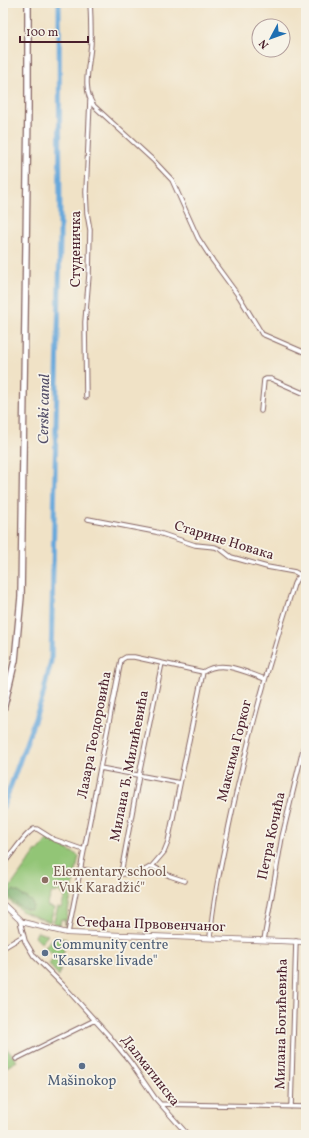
<svg xmlns="http://www.w3.org/2000/svg" width="309" height="1138" viewBox="0 0 309 1138" font-family="Vollkorn,serif">
  <style>
    .green { fill: #92c576; stroke: #6e7250 }
    .forest { fill: #75aa67; stroke: #606449 }
    .lines { fill: none; stroke-linecap: round; stroke-linejoin: round }
    .canal { stroke: #68a8db; stroke-width: 5 }
    .minor-casing { stroke: #846361; stroke-width: 5.5 }
    .tertiary-casing { stroke: #846361; stroke-width: 6 }
    .primary-casing { stroke: #846361; stroke-width: 8 }
    .minor { stroke: #fff; stroke-width: 3.5 }
    .tertiary { stroke: #fff; stroke-width: 4.5 }
    .primary { stroke: #fff; stroke-width: 5.5 }
    .education-dot { fill: #8d6e63; stroke: #f7f3e8; stroke-width: 1.5 }
    .service-dot { fill: #5c6f8a; stroke: #f7f3e8; stroke-width: 1.5 }
    .labels { text-anchor: middle; dominant-baseline: central; stroke-width: 3.5; stroke-linejoin: round; paint-order: stroke }
    .street-label { font-size: 14px; fill: #4a1f2b; stroke: #f7f3e8 }
    .education-label { font-size: 14px; fill: #785e54; stroke: #f7f3e8; text-anchor: start }
    .service-label { font-size: 14px; fill: #4e5e75; stroke: #f7f3e8; text-anchor: start }
    .water-label { font-size: 15px; font-style: italic; fill: #544f69; stroke: #f7f3e8 }
  </style>
  <rect width="100%" height="100%" fill="#f7f3e8"/>
  <filter id="ink" filterUnits="userSpaceOnUse"><feTurbulence type="fractalNoise" baseFrequency=".025" numOctaves="2"/><feDisplacementMap in="SourceGraphic" scale="8" xChannelSelector="R" yChannelSelector="G"/><feConvolveMatrix kernelMatrix="1 2 1 2 8 2 1 2 1" color-interpolation-filters="sRGB"/></filter>
  <filter id="wash" filterUnits="userSpaceOnUse"><feTurbulence type="fractalNoise" baseFrequency=".012" numOctaves="4" result="noise"/><feDisplacementMap in="SourceGraphic" scale="16" xChannelSelector="R" yChannelSelector="G"/><feGaussianBlur stdDeviation="0.9" result="paint"/><feColorMatrix in="noise" values="0 0 0 0 0 0 0 0 0 0 0 0 0 0 0 0 0 1.4 0 .05"/><feComposite in="paint" operator="in"/></filter>
  <g filter="url(#wash)">
    <rect width="100%" height="100%" fill="#f0e2c6"/>
    <path class="green" d="M48 839 79 856 65 926V920L61 919 60 925 53 923 58 907 61 908 65 896 61 894V892L57 891 56 893 52 892 47 906 54 908 50 922 23 912 4 896 36 851 37 852Z
      M37 932 48 935 41 943 35 937Z
      M54 937 66 939 59 976 51 967 49 963 55 957 45 947Z
      M3 1044 17 1061 3 1069Z"/>
    <path class="forest" d="M14 890 17 892H19L22 896 26 897 28 900 32 901 33 907 31 910C23 910 10 902 9 893Z"/>
    <g class="lines">
      <path class="canal" d="M3 807 42 699 51 661 60 240 59 3"/>
    </g>
  </g>
  <g filter="url(#ink)">
    <g class="lines">
      <defs>
        <path id="minor" d="M90 3C91 16 91 30 91 43 90 64 81 88 94 106L154 161 172 180 198 238 213 261 240 298 262 334 306 353
          M86 397 85 322 89 275 90 230 87 213 86 192 90 100
          M261 411 264 380 266 379H271L303 393 306 390
          M88 519 156 532 195 545 215 547 222 550 231 557 267 567 295 572 300 575H306
          M203 672C222 659 245 672 265 679
          M100 768 180 783
          M3 864C12 855 24 834 34 829H37L53 839 84 850
          M152 866 164 852 168 842 203 672
          M80 869C102 872 133 880 152 866L170 876 185 881
          M121 873 139 775 162 663
          M20 921 25 941 34 956 63 985 110 1037 131 1063 155 1098 188 1135
          M68 933 121 660 126 657H134L203 672
          M210 938C213 899 222 860 230 821 247 741 269 662 294 584L296 580 302 575
          M264 940 282 837 306 737
          M3 948 23 936
          M16 1059 95 1020
          M161 1104 306 1107
          M291 1107 296 941"/>
        <path id="tertiary" d="M3 904 22 922 67 933 306 942"/>
        <path id="primary" d="M3 710 15 660 21 597 28 107V3"/>
      </defs>
      <use href="#minor" class="minor-casing"/>
      <use href="#tertiary" class="tertiary-casing"/>
      <use href="#primary" class="primary-casing"/>
      <use href="#minor" class="minor"/>
      <use href="#tertiary" class="tertiary"/>
      <use href="#primary" class="primary"/>
    </g>
  </g>
  <circle class="education-dot" cx="45" cy="880" r="4"/>
  <g class="service-dot">
    <circle cx="45" cy="953" r="4"/>
    <circle cx="82" cy="1066" r="4"/>
  </g>
  <g class="labels">
    <g class="street-label">
      <text transform="translate(76 249) rotate(-90)">Студеничка</text>
      <text transform="translate(224 541) rotate(17)">Старине Новака</text>
      <text transform="translate(95 735) rotate(-79)">Лазара Теодоровића</text>
      <text transform="translate(235 751) rotate(-76)">Максима Горког</text>
      <text transform="translate(130 766) rotate(-79)">Милана Ђ. Милићевића</text>
      <text transform="translate(272 836) rotate(-78)">Петра Кочића</text>
      <text transform="translate(151 925) rotate(2)">Стефана Првовенчаног</text>
      <text transform="translate(282 1024) rotate(-89)">Милана Богићевића</text>
      <text transform="translate(150 1071) rotate(52)">Далматинска</text>
    </g>
    <g class="education-label">
      <text x="53" y="872">Elementary school<tspan x="53" dy="16">"Vuk Karadžić"</tspan></text>
    </g>
    <g class="service-label">
      <text x="53" y="945">Community centre<tspan x="53" dy="16">"Kasarske livade"</tspan></text>
      <text x="82" y="1081" text-anchor="middle">Mašinokop</text>
    </g>
    <g class="water-label">
      <text transform="translate(45 409) rotate(-89)">Cerski canal</text>
    </g>
  </g>
  <rect width="309" height="1138" fill="none" stroke="#f7f3e8" stroke-width="16"/>
  <g transform="translate(271 38) rotate(229)"><circle r="19" fill="#f7f3e8" stroke="#b29e9c"/>
  <path d="M0-3L7 15L0 10L-7 15Z" fill="#1f6fb2"/>
  <text y="-6" font-size="11" font-weight="bold" text-anchor="middle" fill="#4a1f2b">N</text>
  </g>
  <path d="M20 36v6h68v-6" fill="none" stroke="#4a1f2b" stroke-width="2"/>
  <text x="26" y="36" font-size="12" fill="#4a1f2b" stroke="#f7f3e8" stroke-width="3" paint-order="stroke">100 m</text>
</svg>
